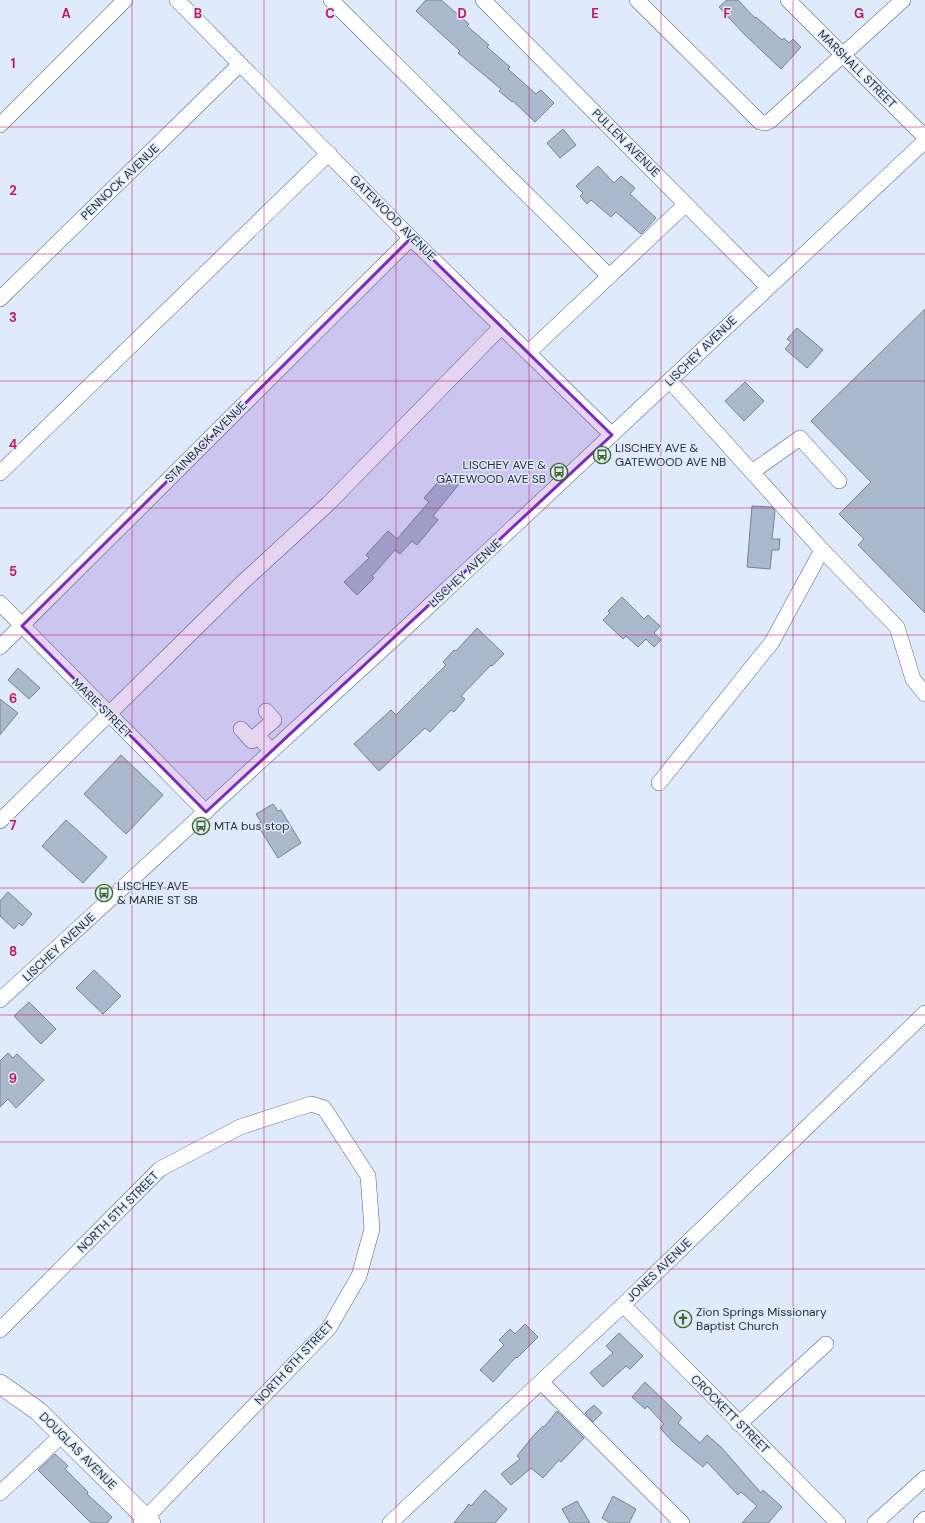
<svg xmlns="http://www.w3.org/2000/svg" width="925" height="1523" viewBox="0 0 925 1523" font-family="'DM Sans',sans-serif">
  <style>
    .building { fill: #abb9ce; stroke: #758295 }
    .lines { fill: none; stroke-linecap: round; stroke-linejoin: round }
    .minor-casing { stroke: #546173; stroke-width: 16 }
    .major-casing { stroke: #546173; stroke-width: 20 }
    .minor { stroke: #fff; stroke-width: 15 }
    .major { stroke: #fff; stroke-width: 19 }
    .marked { fill: #7b2cbf; fill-opacity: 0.2; stroke: #7b2cbf; stroke-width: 3; stroke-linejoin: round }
    .grid { fill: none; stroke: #c2185b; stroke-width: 1; stroke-opacity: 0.55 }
    .labels { text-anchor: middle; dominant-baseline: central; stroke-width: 3; stroke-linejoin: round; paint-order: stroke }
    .street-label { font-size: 12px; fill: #282e36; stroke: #dfebfc }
    .poi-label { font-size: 12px; fill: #282e36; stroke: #dfebfc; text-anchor: start }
    .grid-label { font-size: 13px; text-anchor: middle; font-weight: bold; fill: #c2185b; stroke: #dfebfc; stroke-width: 3; stroke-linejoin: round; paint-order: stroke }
  </style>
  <rect width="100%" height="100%" fill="#dfebfc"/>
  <path class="building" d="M426 0H441L469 24 467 26 489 45 487 47 510 67 508 69 536 94 541 90 554 103 535 122 513 101 512 102 499 91 501 89 458 53 460 51 416 11Z
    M727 0H738L755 18 756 17 782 40 784 38 789 43 793 39 801 47 781 69 743 33 719 7Z
    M563 129 576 145 560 158 547 143Z
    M598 166 614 183 621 176 635 188 630 194 656 218 641 234 616 212 611 217 591 200 587 204 580 196 583 193 576 186Z
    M925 309V613L858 545 864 539 839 514 871 482 811 421Z
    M797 328 823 350 807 368 785 349 791 342 787 339Z
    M745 382 764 401 744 421 725 401Z
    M446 473 459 484 433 516 438 520 417 545 412 541 400 554 395 550 372 576 374 578 357 595 344 582 369 558 366 555 388 531 397 539 429 502 424 498Z
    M752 506 772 507 775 511 772 539H780L779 550H772L770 569 747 567Z
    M622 597 644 619 648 615 660 626 654 633 661 640 654 647 646 639 638 647 626 636 623 639 603 620 610 613 608 611Z
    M477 628 504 654 492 666 491 665 461 696 465 699 454 712 451 710 430 732 425 728 379 771 354 744 391 710 396 715 446 665 443 662 454 650 456 651Z
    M18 668 40 688 29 699 8 680Z
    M0 699 18 713 0 735Z
    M121 755 163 795 126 834 84 794Z
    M273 804 278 811 281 810 301 843 278 858 257 824 261 822 256 814Z
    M66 820 107 857 83 883 42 846Z
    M8 892 32 914 22 926 19 923 14 929 0 916V901Z
    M94 970 121 996 103 1014 76 988Z
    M29 1002 56 1029 41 1044 14 1016Z
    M8 1053 13 1058 17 1054 44 1080 16 1108 8 1099 0 1107V1061Z
    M525 1324 538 1337 517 1358 516 1357 493 1382 480 1370 504 1345 499 1340 510 1329 515 1334Z
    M619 1333 643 1356 630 1369 626 1366 603 1387 590 1373 613 1353 606 1346Z
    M645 1382 682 1418 678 1423 700 1443 707 1435 721 1447 761 1493 763 1490 782 1507 768 1523H742L757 1506 741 1492 738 1495 707 1462 703 1467 673 1442 660 1428 664 1424 647 1406 645 1409 632 1397Z
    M594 1405 602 1413 593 1422 585 1413Z
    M557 1411 584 1438 561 1462 559 1460 543 1478 531 1468 511 1485 501 1474 520 1459 517 1456 534 1435 543 1426 544 1427Z
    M55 1454 68 1466 65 1469 88 1492 87 1494 112 1517 107 1523H91L38 1470Z
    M485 1490 507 1509 495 1523H454L469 1504 471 1506Z
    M613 1496 636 1509 629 1523H610L602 1518Z
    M577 1501 590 1523H570L562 1509Z"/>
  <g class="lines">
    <defs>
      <path id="minor" d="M177 0 411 238 612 435
        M331 0 609 276
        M483 0 768 287
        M637 0 760 122 765 123 770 121 903 0
        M788 0 925 137
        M0 125 125 0
        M0 299 240 64
        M529 352 686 204
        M670 381 752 472 800 438 839 481
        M752 472 822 550 897 627 913 679 925 694
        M0 473 329 153
        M0 603 206 812
        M0 647 411 238
        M266 711 274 720 257 735 271 751
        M241 729 252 741 257 735
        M659 783 772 642 822 550
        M0 821 243 582 328 504 502 326
        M0 1000 396 637 925 141
        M623 1305 838 1523
        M0 1330 160 1169 240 1127 311 1104 324 1108 368 1176 372 1229 359 1276 329 1328 141 1523
        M541 1382 682 1523
        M739 1424 826 1344
        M0 1493 62 1435
        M390 1523 623 1305 925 1013
        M875 1523 925 1478
        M921 1523 925 1519"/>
      <path id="major" d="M0 1384 38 1411 151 1523"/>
    </defs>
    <use href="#minor" class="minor-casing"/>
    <use href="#major" class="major-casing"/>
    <use href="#minor" class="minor"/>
    <use href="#major" class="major"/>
  </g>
  <path class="marked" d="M411 238 612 435 206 812 22 626Z"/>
  <path class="grid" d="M132 0V1523M264 0V1523M396 0V1523M529 0V1523M661 0V1523M793 0V1523M0 127H925M0 254H925M0 381H925M0 508H925M0 635H925M0 762H925M0 888H925M0 1015H925M0 1142H925M0 1269H925M0 1396H925"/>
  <defs>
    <symbol id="bus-ring" viewBox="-11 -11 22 22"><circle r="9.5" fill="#dfebfc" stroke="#406823" stroke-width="1.5"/><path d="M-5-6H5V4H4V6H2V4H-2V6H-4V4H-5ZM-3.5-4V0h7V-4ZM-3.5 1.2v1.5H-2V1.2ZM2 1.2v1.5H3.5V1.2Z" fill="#406823"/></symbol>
    <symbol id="church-ring" viewBox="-11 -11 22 22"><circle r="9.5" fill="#dfebfc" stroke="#406823" stroke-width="1.5"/><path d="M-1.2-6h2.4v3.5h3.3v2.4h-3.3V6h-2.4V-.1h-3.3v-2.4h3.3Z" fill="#406823"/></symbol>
  </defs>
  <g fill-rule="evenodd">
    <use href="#bus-ring" x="592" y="445" width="20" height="20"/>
    <use href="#bus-ring" x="549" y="462" width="20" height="20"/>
    <use href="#bus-ring" x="191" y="816" width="20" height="20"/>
    <use href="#bus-ring" x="94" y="883" width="20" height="20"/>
    <use href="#church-ring" x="673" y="1309" width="20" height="20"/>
  </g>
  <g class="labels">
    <g class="street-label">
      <text transform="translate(857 69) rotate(45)">MARSHALL STREET</text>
      <text transform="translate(626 143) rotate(45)">PULLEN AVENUE</text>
      <text transform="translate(120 182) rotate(-44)">PENNOCK AVENUE</text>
      <text transform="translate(393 218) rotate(45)">GATEWOOD AVENUE</text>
      <text transform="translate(701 351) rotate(-44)">LISCHEY AVENUE</text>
      <text transform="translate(206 442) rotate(-45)">STAINBACK AVENUE</text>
      <text transform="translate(465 573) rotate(-43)">LISCHEY AVENUE</text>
      <text transform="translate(102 708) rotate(45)">MARIE STREET</text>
      <text transform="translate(59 947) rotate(-43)">LISCHEY AVENUE</text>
      <text transform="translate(118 1212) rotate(-45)">NORTH 5TH STREET</text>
      <text transform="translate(659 1270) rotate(-44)">JONES AVENUE</text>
      <text transform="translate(294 1363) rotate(-47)">NORTH 6TH STREET</text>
      <text transform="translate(730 1414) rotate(45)">CROCKETT STREET</text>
      <text transform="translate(78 1451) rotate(45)">DOUGLAS AVENUE</text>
    </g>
    <g class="poi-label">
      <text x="615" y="448">LISCHEY AVE &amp;<tspan x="615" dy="14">GATEWOOD AVE NB</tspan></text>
      <text x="546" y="465" text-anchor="end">LISCHEY AVE &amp;<tspan x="546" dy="14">GATEWOOD AVE SB</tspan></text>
      <text x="214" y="826">MTA bus stop</text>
      <text x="117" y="886">LISCHEY AVE<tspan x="117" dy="14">&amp; MARIE ST SB</tspan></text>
      <text x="696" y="1312">Zion Springs Missionary<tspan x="696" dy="14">Baptist Church</tspan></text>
    </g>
  </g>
  <g class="grid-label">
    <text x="66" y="18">A</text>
    <text x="198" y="18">B</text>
    <text x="330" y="18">C</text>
    <text x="462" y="18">D</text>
    <text x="595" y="18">E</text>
    <text x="727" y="18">F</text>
    <text x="859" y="18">G</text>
    <text x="13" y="68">1</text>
    <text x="13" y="195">2</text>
    <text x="13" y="322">3</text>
    <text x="13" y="449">4</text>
    <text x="13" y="576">5</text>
    <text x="13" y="703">6</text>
    <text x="13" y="830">7</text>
    <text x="13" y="956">8</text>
    <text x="13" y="1083">9</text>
  </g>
</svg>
